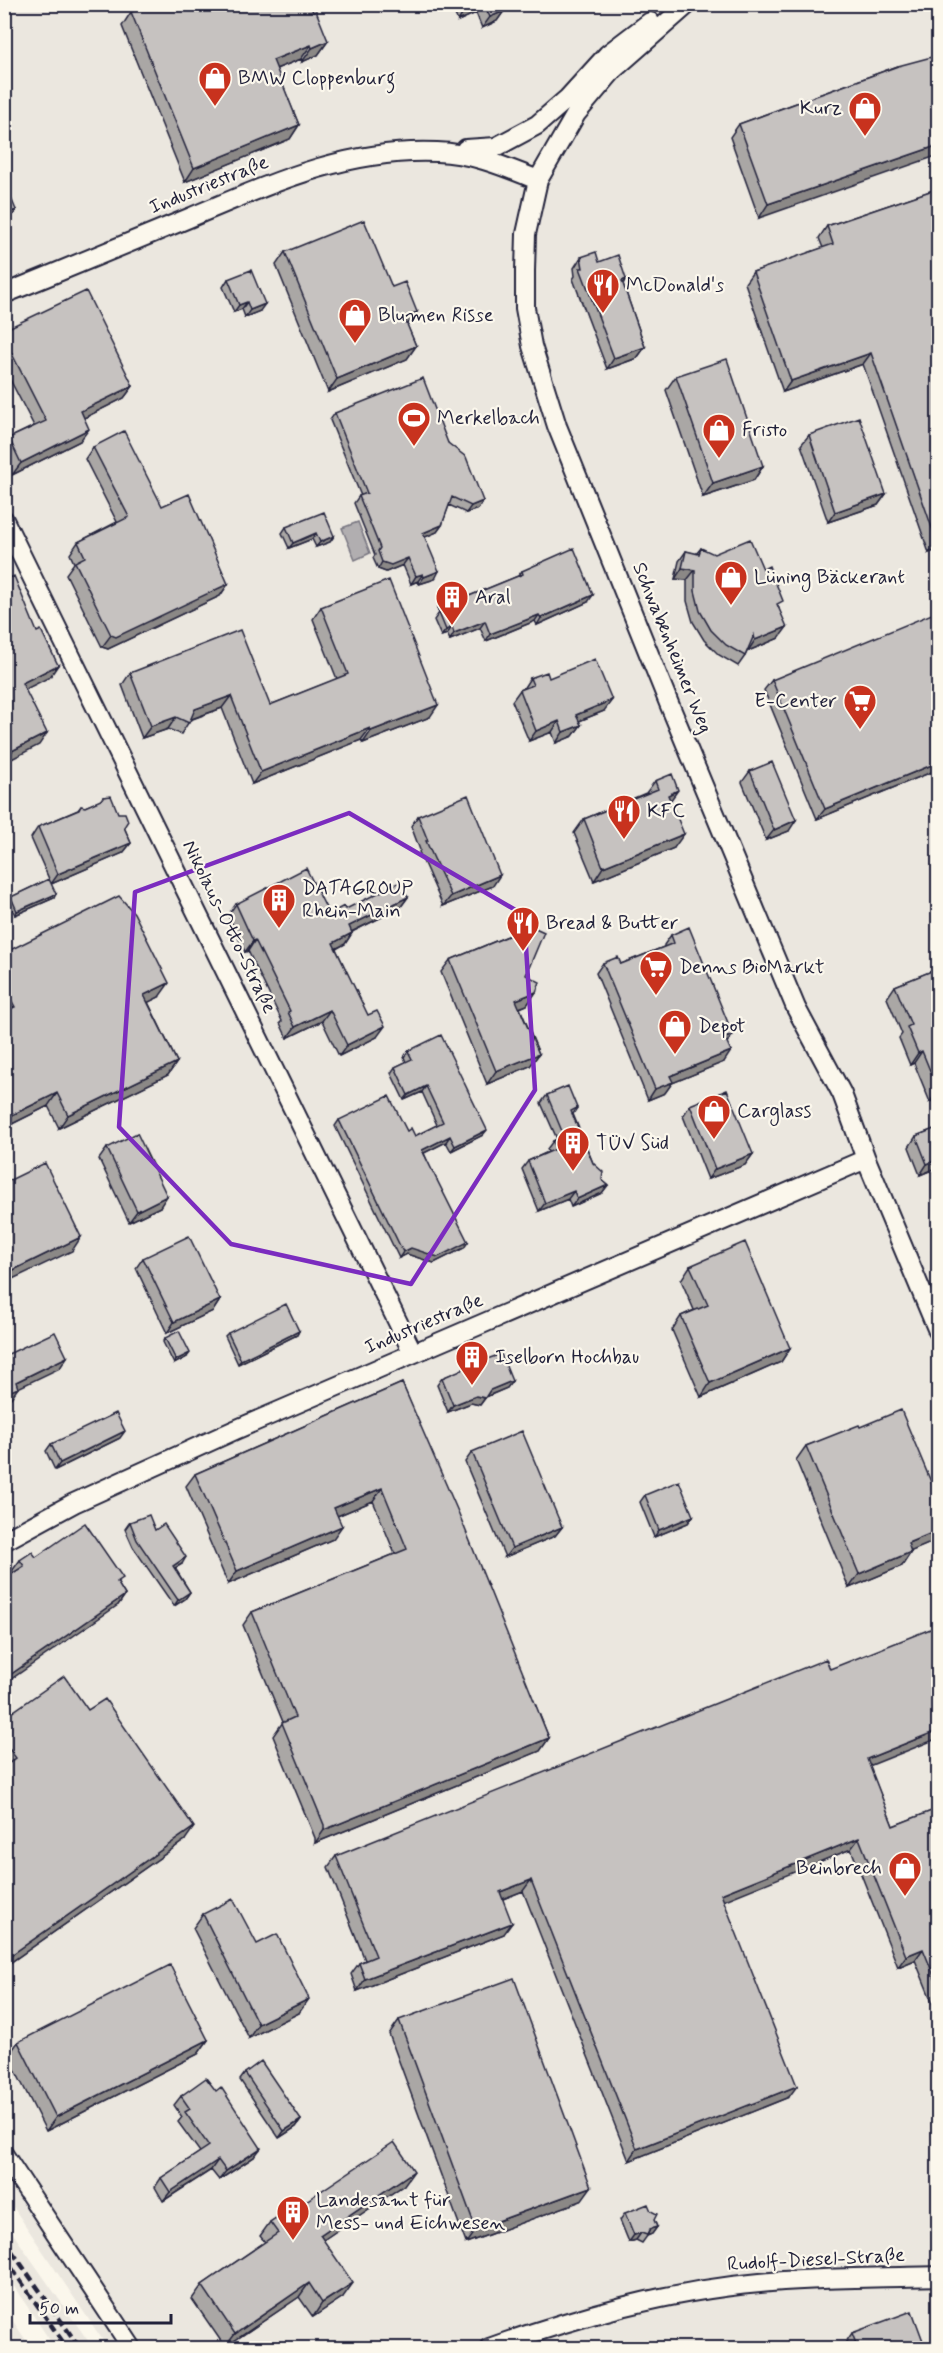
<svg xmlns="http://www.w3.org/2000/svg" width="943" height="2353" viewBox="0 0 943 2353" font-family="Mynerve,sans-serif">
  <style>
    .built { fill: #ebe7df }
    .water { fill: #b1aeb0; stroke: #787681; stroke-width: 1.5 }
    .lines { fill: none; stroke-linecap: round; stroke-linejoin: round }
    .street-casing { stroke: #22223b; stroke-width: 22 }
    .street { stroke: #fbf7ec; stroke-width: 18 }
    .rail { stroke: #22223b; stroke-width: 4.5; stroke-dasharray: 9 4.5; stroke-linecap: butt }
    .wall { fill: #aaa7a5; stroke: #22223b; stroke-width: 1.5 }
    .shaded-wall { fill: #8b8886; stroke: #22223b; stroke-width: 1.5 }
    .building { fill: #c6c2c0; stroke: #22223b; stroke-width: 1.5 }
    .marked { fill: none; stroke: #7b2cbf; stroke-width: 4.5; stroke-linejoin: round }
    .labels { text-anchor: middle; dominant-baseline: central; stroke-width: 4.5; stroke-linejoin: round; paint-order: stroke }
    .poi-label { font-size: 20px; fill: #22223b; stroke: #fbf7ec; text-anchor: start }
    .street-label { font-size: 20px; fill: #22223b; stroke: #fbf7ec }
  </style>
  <rect width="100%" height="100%" fill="#fbf7ec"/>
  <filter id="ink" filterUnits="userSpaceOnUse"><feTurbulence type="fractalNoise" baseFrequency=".0167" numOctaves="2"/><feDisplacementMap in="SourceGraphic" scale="12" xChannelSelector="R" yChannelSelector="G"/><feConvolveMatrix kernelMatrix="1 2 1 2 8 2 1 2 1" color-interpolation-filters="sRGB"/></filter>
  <g filter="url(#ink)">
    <path class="built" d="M4 5H938V2348H108L5 2195Z
      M4 2222H5L93 2348H55L5 2273Z
      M4 2309H5L31 2348H5Z"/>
    <path class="water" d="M358 522 370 553 355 560 342 528Z"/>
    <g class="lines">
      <defs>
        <path id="street" d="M688 4 614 69 576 114 538 180 526 234 525 271V308L532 346 557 426 670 706 796 1008 842 1094 866 1159 938 1331
          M466 149 496 147 537 125 568 98 608 54 650 22
          M4 294C66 269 128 243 189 218 270 184 347 148 437 152 473 153 505 167 538 180
          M4 520 413 1353
          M4 1541 74 1503 235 1430 866 1159
          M4 2155 132 2348
          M489 2348C576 2317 667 2291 760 2283 819 2277 879 2278 938 2276"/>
      </defs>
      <use href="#street" class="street-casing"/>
      <use href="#street" class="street"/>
      <path class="rail" d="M4 2240 80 2348
        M4 2257 67 2348"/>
    </g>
    <path class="wall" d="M450 4H501L504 11 497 21 482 28 476 13 458 21Z
      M131 12H313L328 41 318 55 302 62 301 59 276 69 299 125 290 139 185 182 122 26Z
      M898 66 759 218 730 137 739 124Z
      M939 188V549L929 553 863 364 783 392 745 283 753 272 823 248 819 238 827 226Z
      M285 252 392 287 408 324 407 325 416 346 407 359 328 392 276 265Z
      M581 257 599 262 626 279 623 284 645 347 637 358 607 369 573 279 575 276 574 268Z
      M228 279 260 311 245 317 242 309 234 312 223 287Z
      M4 330 133 386 124 398 84 418 80 441 12 475 4 459V445L9 438 34 426 4 368Z
      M676 376 763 466 754 480 703 497 666 390Z
      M335 413 448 443 478 509 466 513 449 505 442 525 437 532 425 537 435 579 419 584 418 581 411 584 403 565 386 572 378 569 373 558 375 555 354 503 359 496H361L330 420Z
      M809 435 886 494 878 505 828 522 801 445Z
      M93 447 162 506 228 584 220 596 108 649 102 647 66 574 74 563 70 554 78 542 117 522 85 459Z
      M286 527 334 536 330 542 316 547 312 539 289 548 282 533Z
      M701 548 779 608V638L748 651V650L745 656 738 666 719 655 704 640 693 622 687 601V580L675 579 679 561 686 551 696 554Z
      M522 571 588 602 537 625 535 621 486 641 480 628 450 640 447 634 441 636 434 620 439 613 437 608 441 602 457 601 518 576Z
      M321 607 430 717 363 743 361 740 252 784 222 708 190 720 181 734 168 729 142 738 122 685 130 673 270 705 337 679 313 619Z
      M530 678H549L604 711 579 721 581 725 573 736 556 743 552 732 529 741 512 701 520 690 523 689Z
      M772 680 939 769 817 819 764 690Z
      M750 771 789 831 766 840 742 782Z
      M655 781 670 802 674 848 594 881 574 833 584 819 646 793Z
      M103 797 124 827 131 843 123 853 51 884 54 898 15 915 8 900 11 897 49 879 31 838 38 827 78 810 81 806 85 807 100 801Z
      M418 816 493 886 443 906 419 852 420 850 411 826Z
      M408 897 400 908 352 932V933L345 944 336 949 377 1037 339 1056 322 1021 287 1038 280 1023 282 1021 248 951 245 952 228 915 236 904 329 914 346 909Z
      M522 922 526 975 536 992 527 1005 520 1008 539 1054 530 1066 487 1084 441 972 450 960 515 933Z
      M671 935 727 1042 724 1062 672 1083 665 1093 648 1100 596 973 603 963 621 964 664 947V945Z
      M4 953 159 997 148 1002 177 1062 168 1075 59 1128 48 1106 4 1128Z
      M939 968V1098L930 1102 914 1063 910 1065 899 1038 902 1034 887 998 895 986Z
      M408 1051 483 1135 451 1151 446 1142 424 1153 464 1248 434 1263 407 1254 399 1258 335 1126 339 1120 407 1131 415 1136 437 1125 422 1092 404 1100 391 1073 395 1067 406 1062 404 1057Z
      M547 1095 577 1108 573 1114 593 1163 602 1180 608 1185 602 1193 571 1207 568 1199 539 1211 522 1169 528 1161 548 1152 547 1149 553 1141 557 1139 541 1103Z
      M690 1105 753 1154 745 1165 708 1179 683 1116Z
      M939 1127V1167L920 1175 909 1147 916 1136Z
      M107 1148 160 1207 129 1222 99 1159Z
      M143 1258 220 1300 213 1311 167 1333 136 1268Z
      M690 1266 790 1348 781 1362 701 1397 672 1330 681 1316 694 1310 681 1280Z
      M299 1331 297 1335 238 1364 225 1336 228 1333Z
      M165 1338 187 1357 174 1364 163 1342Z
      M469 1359 512 1381 507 1388 486 1397 480 1405 471 1403 448 1412 437 1385 442 1378 462 1370Z
      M402 1383 549 1738 540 1751 315 1843V1838L273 1736 283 1722 243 1625 252 1612 395 1554 373 1501 337 1516 333 1539 228 1584 186 1486 195 1474Z
      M860 1427 939 1501V1534L933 1542 911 1551V1552L902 1566 849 1588 796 1460 806 1446Z
      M120 1438 55 1470 46 1451 51 1444Z
      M472 1452 562 1527 555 1536 505 1557 465 1462Z
      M645 1495 693 1516 688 1523 654 1537 640 1502Z
      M130 1522 155 1530 182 1564 175 1568 190 1592 185 1599 174 1606 133 1547 125 1529Z
      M36 1557 118 1584 125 1595 118 1605 14 1573 12 1571 20 1560Z
      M88 1710 185 1840 4 1967V1718Z
      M869 1766 893 1826 939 1808V2019L915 1960 898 1967 851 1849 723 1900 789 2097 629 2161 523 1891 503 1899 504 1934 357 1991 351 1974 359 1963 365 1960 328 1867 336 1856Z
      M203 1914 257 1944 299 2013 249 2038 193 1928Z
      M399 2020 581 2201 466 2243 389 2034Z
      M208 2040 198 2054 46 2131 8 2056 18 2042Z
      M245 2073 301 2120 296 2127 279 2138 240 2080Z
      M181 2096 254 2157 219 2180 211 2170 163 2201 155 2187 161 2178 200 2152 178 2122 182 2117 174 2105Z
      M404 2185 323 2240 343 2297 313 2317 299 2297 225 2347 192 2299 202 2285 265 2242 260 2236 270 2222 300 2205Z
      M625 2213 654 2220 657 2227 652 2234 647 2236 642 2243 636 2240 629 2242 620 2220Z
      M852 2333 926 2349H844L843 2346Z"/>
    <path class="shaded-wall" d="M478 4H482L476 13 458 21 465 10Z
      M504 11 497 21 482 28 490 17Z
      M328 41 318 55 302 62 312 48Z
      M311 45 301 59 263 74 273 60Z
      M299 125 290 139 185 182 194 168Z
      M939 145V155L759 218 768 204Z
      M16 210 14 214 4 218V215Z
      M247 302 242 309 234 312 239 305Z
      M265 304 260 311 245 317 250 310Z
      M417 312 408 324 395 330 404 317Z
      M416 346 407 359 328 392 337 379Z
      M645 347 637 358 607 369 614 358Z
      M871 353 863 364 783 392 791 381Z
      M133 386 124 398 72 424 81 411Z
      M89 429 80 441 12 475 21 463Z
      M763 466 754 480 703 497 713 483Z
      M886 494 878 505 828 522 835 512Z
      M483 501 478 509 466 513 471 506Z
      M442 525 437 532 418 540 423 533Z
      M316 533 312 539 289 548 293 543Z
      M334 536 330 542 316 547 320 542Z
      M939 541V549L929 553 937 542Z
      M408 558 403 565 386 572 378 569 382 562Z
      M682 568 695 570 687 580 675 579Z
      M439 571 435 579 419 584 424 577Z
      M423 574 418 581 411 584 416 576Z
      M228 584 220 596 108 649 102 647 111 635Z
      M593 595 588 602 537 625 541 618Z
      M539 615 535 621 486 641 490 634Z
      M485 621 480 628 450 640 454 633Z
      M452 627 447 634 441 636 446 630Z
      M787 627 779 638 748 651 755 640Z
      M58 665 50 677 14 695 22 683Z
      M231 696 222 708 186 721 195 709Z
      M612 700 604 711 569 725 576 715Z
      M438 705 430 717 363 743 371 731Z
      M176 717 168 729 142 738 151 726Z
      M559 721 552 732 529 741 536 731Z
      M581 725 573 736 556 743 563 732Z
      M370 728 361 740 252 784 261 772Z
      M47 733 39 745 4 763V755Z
      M939 762V769L817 819 825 809Z
      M678 790 668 804V795Z
      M796 820 789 831 766 840 774 830Z
      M684 834 674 848 594 881 603 867Z
      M131 843 123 853 51 884 58 874Z
      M500 875 493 886 443 906 451 896Z
      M56 894 54 898 15 915 17 911Z
      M408 897 400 908 341 937 349 926Z
      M352 933 345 944 325 954 333 943Z
      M255 940 248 951 245 952 253 941Z
      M169 983 159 997 135 1009 144 995Z
      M536 992 527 1005 508 1012 516 1000Z
      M330 1010 322 1021 287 1038 295 1027Z
      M385 1026 377 1037 339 1056 347 1045Z
      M733 1035 725 1045V1038Z
      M731 1051 724 1062 672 1083 665 1093 648 1100 655 1089 670 1076Z
      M922 1051 914 1063 910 1065 918 1053Z
      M539 1054 530 1066 487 1084 496 1071Z
      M177 1062 168 1075 59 1128 68 1115Z
      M426 1086 422 1092 404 1100 408 1095Z
      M938 1090 939 1098 930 1102Z
      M57 1093 48 1106 4 1128V1119Z
      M487 1130 483 1135 451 1151 455 1146Z
      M450 1136 446 1142 418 1156 422 1150Z
      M753 1154 745 1165 708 1179 715 1169Z
      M939 1159V1167L920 1175 927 1164Z
      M608 1185 602 1193 571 1207 577 1199Z
      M574 1191 568 1199 539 1211 545 1203Z
      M167 1196 160 1207 129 1222 137 1211Z
      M81 1237 72 1251 4 1283 5 1274Z
      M468 1242 464 1248 434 1263 407 1254 399 1258 403 1252 411 1248Z
      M220 1300 213 1311 167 1333 174 1322Z
      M299 1331 297 1335 238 1364 241 1360Z
      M790 1348 781 1362 701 1397 710 1383Z
      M190 1353 187 1357 174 1364 176 1360Z
      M67 1357 60 1368 18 1388 11 1398 4 1401V1394L16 1382Z
      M512 1381 507 1388 485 1397 490 1390Z
      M476 1396 485 1398 480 1405 471 1403 448 1412 453 1405Z
      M125 1431 120 1438 55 1470 60 1463Z
      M382 1488 373 1501 325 1521 334 1508Z
      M693 1516 688 1523 654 1537 659 1530Z
      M342 1526 333 1539 228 1584 237 1571Z
      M562 1527 555 1536 505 1557 512 1548Z
      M939 1530V1534L933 1542 898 1557 908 1543Z
      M911 1552 902 1566 849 1588 859 1574Z
      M186 1557 182 1564 168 1572 173 1566Z
      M190 1592 185 1599 174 1606 178 1600Z
      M125 1595 118 1605 4 1684V1679Z
      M939 1730V1738L859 1770 867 1759Z
      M549 1738 540 1751 315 1843 324 1830Z
      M194 1827 185 1840 4 1967V1960Z
      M859 1838 851 1849 713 1905 721 1894Z
      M531 1880 523 1891 492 1903 500 1892Z
      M512 1923 504 1934 357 1991 365 1979Z
      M923 1949 915 1960 898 1967 906 1956Z
      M309 1999 299 2013 249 2038 258 2024Z
      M208 2040 198 2054 46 2131 56 2117Z
      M797 2086 789 2097 629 2161 637 2149Z
      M301 2120 296 2127 279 2138 284 2131Z
      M261 2148 254 2157 219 2180 226 2171Z
      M218 2160 211 2170 163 2201 170 2192Z
      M414 2171 404 2185 310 2249 320 2235Z
      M591 2187 581 2201 466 2243 476 2229Z
      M657 2227 652 2234 647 2236 650 2229Z
      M641 2233 636 2240 629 2242 634 2235Z
      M309 2283 299 2297 225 2347 235 2334Z
      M353 2283 343 2297 313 2317 322 2303Z"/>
    <path class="building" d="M151 4H310L313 12 316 11 328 41 312 48 311 45 273 60 299 125 194 168 131 12Z
      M462 4H478L465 10Z
      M484 4H501L504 11 490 17Z
      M939 55V145L768 204 739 124 898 66Z
      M4 181 16 210 4 215Z
      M939 188V541L937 542 871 353 791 381 753 272 833 244 827 226Z
      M364 220 392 287 405 282 417 312 404 317 416 346 337 379 285 252Z
      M596 252 599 262 618 255 626 279 622 281 645 347 614 358 580 268H583L581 257Z
      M251 270 265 304 250 310 247 302 239 305 228 279Z
      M86 291 133 386 81 411 89 429 21 463 9 438 46 421 4 338V330Z
      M727 359 763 466 713 483 676 376Z
      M423 378 448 443 466 457 483 501 471 506 452 497 442 525 423 533 439 571 424 577 423 574 416 576 408 558 391 565 382 562 378 551 380 548 359 496 367 493 335 413Z
      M859 417 886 494 835 512 809 435Z
      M124 431 162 506 189 494 228 584 116 637 111 635 75 562 85 557 78 542 129 517 93 447Z
      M324 512 334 536 320 542 316 533 293 543 286 527Z
      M750 539 763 569 769 566 783 601 777 604 787 627 755 640 754 635 745 656 726 645 711 630 700 611 695 591V570L682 568 686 551 699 554 701 548 714 554Z
      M574 548 593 595 541 618 539 615 490 634 485 621 454 633 452 627 446 630 439 613 445 611 441 602 455 596 457 601 523 574 522 571Z
      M4 573 7 579 14 576 37 632 41 630 58 665 22 683 47 733 4 755Z
      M389 580 438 705 371 731 370 728 261 772 231 696 195 709 189 723 176 717 151 726 130 673 240 630 270 705 348 674 321 607Z
      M939 611V762L825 809 772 680Z
      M595 659 612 700 576 715 581 725 563 732 559 721 536 731 520 690 533 685 530 678 547 672 549 678Z
      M772 762 796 820 774 830 750 771Z
      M672 774 678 790 668 795 684 834 603 867 584 819 658 789 655 781Z
      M468 795 500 875 451 896 426 841H428L418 816Z
      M111 796 118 813H125L128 821 124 827 131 843 58 874 38 827 79 810 81 806 85 807 101 800 103 797Z
      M306 868 329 914 344 906 346 909 400 882 408 897 349 926 352 933 333 943 368 1015 377 1011 385 1026 347 1045 330 1010 295 1027 288 1012 290 1011 255 940 253 941 236 904Z
      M49 879 56 894 17 911 11 897Z
      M119 896 134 913 169 983 144 995 177 1062 68 1115 57 1093 4 1119V1012L15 1007 4 986V953Z
      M522 922 544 932 526 975 540 982 536 992 516 1000 539 1054 496 1071 450 960 518 932Z
      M689 927 733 1035 725 1038 731 1051 670 1076 673 1082 655 1089 603 963 618 957 621 964 674 943 671 935Z
      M939 968V1090H938L922 1051 918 1053 907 1027 911 1025 895 986Z
      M441 1035 487 1130 455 1146 450 1136 422 1150 468 1242 438 1257 411 1248 403 1252 339 1120 389 1096 407 1131 411 1128 415 1136 443 1122 426 1086 408 1095 395 1067 412 1059 408 1051Z
      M568 1086 577 1108 571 1111 593 1163 603 1172 602 1180 608 1185 577 1199 574 1191 545 1203 528 1161 556 1149 553 1141 564 1136 547 1095Z
      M727 1090 753 1154 715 1169 690 1105Z
      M939 1127V1159L927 1164 916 1136Z
      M137 1133 167 1196 137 1211 107 1148Z
      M45 1163 81 1237 5 1274 4 1273V1183Z
      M189 1236 220 1300 174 1322 143 1258Z
      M745 1242 790 1348 710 1383 681 1316 708 1305 690 1266Z
      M286 1304 299 1331 241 1360 228 1333Z
      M179 1331 190 1353 176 1360 165 1338Z
      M55 1332 67 1357 16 1382 18 1388 4 1394V1356Z
      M501 1354 512 1381 490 1390 485 1398 476 1396 453 1405 442 1378 463 1369 469 1359 479 1362Z
      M402 1383 459 1514 549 1738 324 1830V1825L282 1723 295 1717 252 1612 407 1549 382 1488 334 1508 342 1526 237 1571 195 1474Z
      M901 1410 939 1501V1530L908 1543 911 1552 859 1574 806 1446 859 1425 860 1427Z
      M116 1413 125 1431 60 1463 51 1444Z
      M522 1431 562 1527 512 1548 472 1452Z
      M679 1481 693 1516 659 1530 645 1495Z
      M149 1515 155 1530 164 1524 186 1557 173 1566 190 1592 178 1600 137 1540 130 1522Z
      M85 1523 123 1578 117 1582 125 1595 4 1679V1579L24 1566 20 1560 32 1552 36 1557Z
      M938 1626 939 1629V1730L867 1759 893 1826 939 1808V1988L923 1949 906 1956 859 1838 721 1894 797 2086 637 2149 531 1880 500 1892 512 1923 365 1979 359 1963 376 1956 336 1856 826 1659 830 1669Z
      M64 1676 88 1710 105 1699 194 1827 4 1960V1767L16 1758 4 1742V1718Z
      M233 1899 257 1944 277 1934 309 1999 258 2024 203 1914Z
      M170 1965 208 2040 56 2117 18 2042Z
      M514 1978 591 2187 476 2229 399 2020Z
      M261 2061 301 2120 284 2131 245 2073Z
      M206 2078 216 2091 221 2087 261 2148 226 2171 218 2160 170 2192 161 2178 209 2146 185 2112 190 2109 181 2096Z
      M394 2142 414 2171 320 2235 353 2283 322 2303 309 2283 235 2334 202 2285 278 2233 270 2222 298 2203 300 2205Z
      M648 2204 651 2211 657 2214 654 2220 657 2227 650 2229 647 2235 641 2233 634 2235 625 2213Z
      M912 2311 926 2349H858L852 2333Z"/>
  </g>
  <path class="marked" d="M349 813 524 915 535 1090 411 1284 231 1244 119 1127 135 892Z"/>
  <defs>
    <symbol id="shop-pin" viewBox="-11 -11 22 30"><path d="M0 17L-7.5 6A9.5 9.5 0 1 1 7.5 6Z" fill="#c8321e" stroke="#fbf7ec"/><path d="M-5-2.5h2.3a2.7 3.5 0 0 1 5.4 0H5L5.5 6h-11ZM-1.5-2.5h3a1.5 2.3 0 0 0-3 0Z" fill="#fff"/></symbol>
    <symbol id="restaurant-pin" viewBox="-11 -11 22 30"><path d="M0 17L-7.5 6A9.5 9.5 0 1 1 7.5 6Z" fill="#c8321e" stroke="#fbf7ec"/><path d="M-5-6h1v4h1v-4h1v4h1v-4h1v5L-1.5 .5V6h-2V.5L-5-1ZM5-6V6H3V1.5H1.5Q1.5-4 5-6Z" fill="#fff"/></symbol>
    <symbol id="stadium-pin" viewBox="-11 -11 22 30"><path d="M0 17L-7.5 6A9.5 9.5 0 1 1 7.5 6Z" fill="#c8321e" stroke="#fbf7ec"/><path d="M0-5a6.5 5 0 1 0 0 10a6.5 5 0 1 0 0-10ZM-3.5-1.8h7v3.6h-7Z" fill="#fff"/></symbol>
    <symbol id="building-pin" viewBox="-11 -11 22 30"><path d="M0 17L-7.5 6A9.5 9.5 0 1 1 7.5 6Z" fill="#c8321e" stroke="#fbf7ec"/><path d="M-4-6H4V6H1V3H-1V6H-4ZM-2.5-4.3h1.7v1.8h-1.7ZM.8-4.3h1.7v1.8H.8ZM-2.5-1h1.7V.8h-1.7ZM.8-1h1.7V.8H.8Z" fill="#fff"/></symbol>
    <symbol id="supermarket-pin" viewBox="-11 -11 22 30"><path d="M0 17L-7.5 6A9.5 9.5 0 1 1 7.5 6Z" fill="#c8321e" stroke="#fbf7ec"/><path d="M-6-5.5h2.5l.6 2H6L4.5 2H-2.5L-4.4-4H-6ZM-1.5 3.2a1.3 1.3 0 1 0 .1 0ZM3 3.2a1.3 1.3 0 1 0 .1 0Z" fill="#fff"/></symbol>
  </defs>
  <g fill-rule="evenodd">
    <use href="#shop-pin" x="196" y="59" width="38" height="52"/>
    <use href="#shop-pin" x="846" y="89" width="38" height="52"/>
    <use href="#restaurant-pin" x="584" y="266" width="38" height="52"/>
    <use href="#shop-pin" x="336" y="296" width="38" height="52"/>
    <use href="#stadium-pin" x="395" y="399" width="38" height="52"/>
    <use href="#shop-pin" x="700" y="411" width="38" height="52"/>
    <use href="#shop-pin" x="712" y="558" width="38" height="52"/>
    <use href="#building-pin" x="433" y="578" width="38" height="52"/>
    <use href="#supermarket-pin" x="841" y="682" width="38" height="52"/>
    <use href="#restaurant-pin" x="605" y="792" width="38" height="52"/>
    <use href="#building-pin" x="260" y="881" width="38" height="52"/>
    <use href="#restaurant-pin" x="504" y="904" width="38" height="52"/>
    <use href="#supermarket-pin" x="637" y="948" width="38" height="52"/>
    <use href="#shop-pin" x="656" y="1007" width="38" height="52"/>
    <use href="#shop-pin" x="695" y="1092" width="38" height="52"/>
    <use href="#building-pin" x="554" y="1124" width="38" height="52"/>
    <use href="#building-pin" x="453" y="1338" width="38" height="52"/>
    <use href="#shop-pin" x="886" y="1849" width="38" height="52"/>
    <use href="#building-pin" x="274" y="2193" width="38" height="52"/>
  </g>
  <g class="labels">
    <g class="poi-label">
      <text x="238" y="78">BMW Cloppenburg</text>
      <text x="842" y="108" text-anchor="end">Kurz</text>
      <text x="626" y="285">McDonald's</text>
      <text x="378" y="315">Blumen Risse</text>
      <text x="437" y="418">Merkelbach</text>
      <text x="742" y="430">Fristo</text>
      <text x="754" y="577">Lüning Bäckerant</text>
      <text x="475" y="597">Aral</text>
      <text x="837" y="701" text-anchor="end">E-Center</text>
      <text x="647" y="811">KFC</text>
      <text x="302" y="888">DATAGROUP<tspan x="302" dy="23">Rhein-Main</tspan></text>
      <text x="546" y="923">Bread &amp; Butter</text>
      <text x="679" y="967">Denns BioMarkt</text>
      <text x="698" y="1026">Depot</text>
      <text x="737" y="1111">Carglass</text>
      <text x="596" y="1143">TÜV Süd</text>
      <text x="495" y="1357">Iselborn Hochbau</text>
      <text x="882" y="1868" text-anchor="end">Beinbrech</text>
      <text x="316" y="2200">Landesamt für<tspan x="316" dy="23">Mess- und Eichwesen</tspan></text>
    </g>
    <g class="street-label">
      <text transform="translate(209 185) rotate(-22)">Industriestraße</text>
      <text transform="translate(672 648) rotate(68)">Schwabenheimer Weg</text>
      <text transform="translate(229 927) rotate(64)">Nikolaus-Otto-Straße</text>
      <text transform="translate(424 1324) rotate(-23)">Industriestraße</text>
      <text transform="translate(816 2260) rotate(-3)">Rudolf-Diesel-Straße</text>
    </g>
  </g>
  <rect width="943" height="2353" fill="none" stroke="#fbf7ec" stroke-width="24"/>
  <rect x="12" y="12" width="919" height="2329" fill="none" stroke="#22223b" stroke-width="2" filter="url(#ink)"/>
  <path d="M30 2314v9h141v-9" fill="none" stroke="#22223b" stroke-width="3"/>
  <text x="39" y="2314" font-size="18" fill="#22223b" stroke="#fbf7ec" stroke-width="4.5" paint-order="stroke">50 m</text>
</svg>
